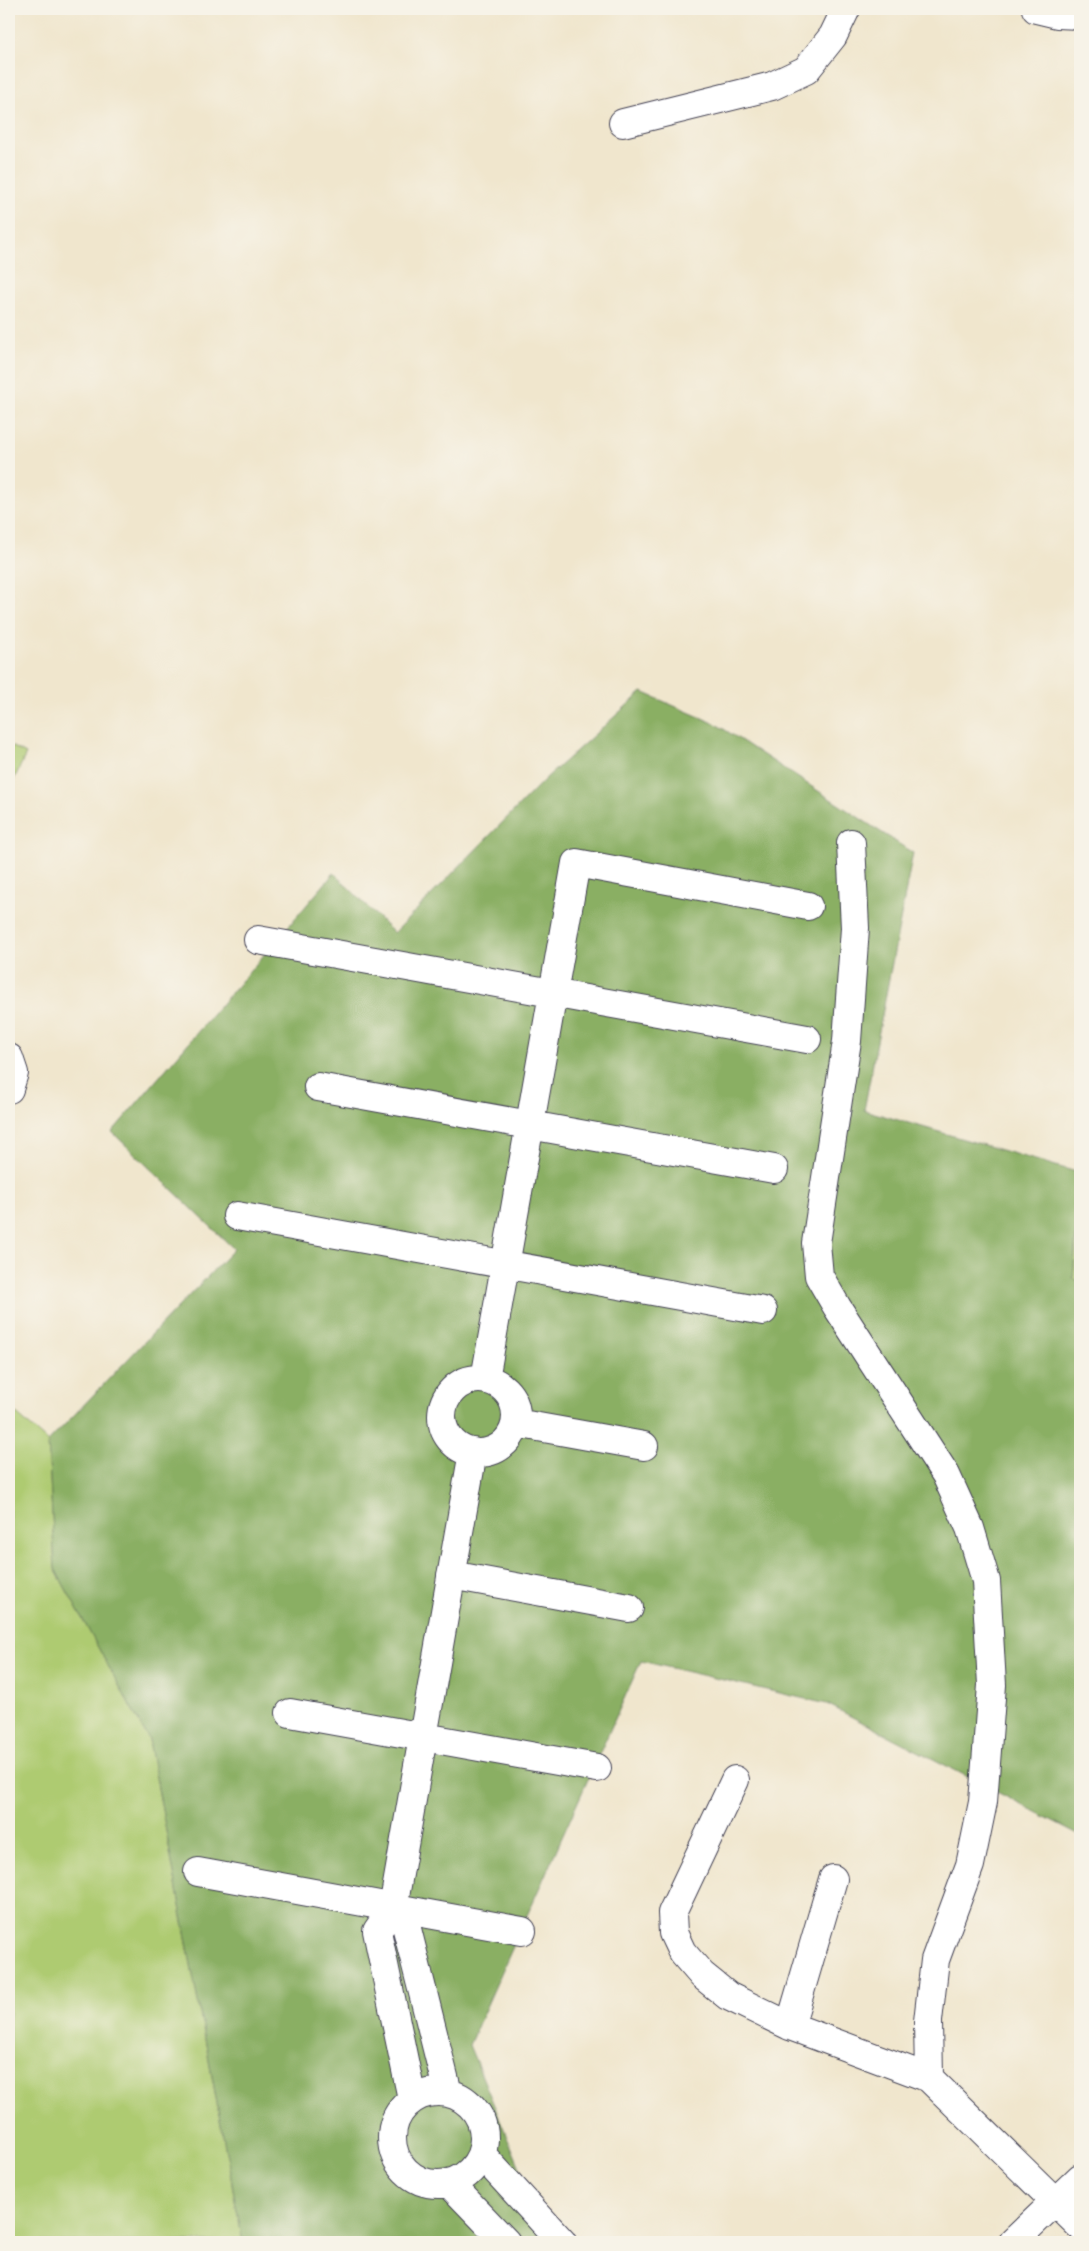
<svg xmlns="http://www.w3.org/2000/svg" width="1089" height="2251" viewBox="0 0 1089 2251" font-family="'IM FELL French Canon',serif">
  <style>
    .green { fill: #aecb71; stroke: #687656 }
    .forest { fill: #8aaf63; stroke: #56684f }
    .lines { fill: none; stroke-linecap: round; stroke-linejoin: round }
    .minor-casing { stroke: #413f51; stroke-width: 30 }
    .minor { stroke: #fff; stroke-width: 28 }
  </style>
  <rect width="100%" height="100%" fill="#f7f3e8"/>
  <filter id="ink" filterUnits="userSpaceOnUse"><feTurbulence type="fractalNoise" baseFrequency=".02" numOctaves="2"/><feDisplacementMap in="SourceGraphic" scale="10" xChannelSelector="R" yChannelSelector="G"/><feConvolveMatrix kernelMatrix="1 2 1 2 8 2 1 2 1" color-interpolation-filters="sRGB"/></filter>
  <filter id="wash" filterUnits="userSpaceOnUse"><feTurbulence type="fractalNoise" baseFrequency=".0096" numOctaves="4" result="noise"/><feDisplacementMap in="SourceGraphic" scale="20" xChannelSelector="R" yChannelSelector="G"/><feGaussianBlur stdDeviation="1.12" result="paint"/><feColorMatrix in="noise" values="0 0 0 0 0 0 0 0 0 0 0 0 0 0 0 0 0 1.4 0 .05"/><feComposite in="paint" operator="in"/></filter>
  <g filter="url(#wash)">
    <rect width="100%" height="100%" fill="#f0e6cd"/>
    <path class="green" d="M9 745 26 754 9 790Z
      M1080 1195V1282L1073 1278Z
      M9 1407 48 1442 55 1569 149 1740 243 2242H9Z"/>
    <path class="forest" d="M642 692 716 724 913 853 864 1110 1080 1173 1073 1278 1080 1282V1835L827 1704 641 1661 469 2045 551 2242H243L149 1740 55 1569 48 1442 234 1249 112 1132 334 873 394 933 546 778Z"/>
  </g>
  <g filter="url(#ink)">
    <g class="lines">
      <defs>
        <path id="minor" d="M1036 9 1057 14 1080 15
          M623 123 772 86 806 70 833 36 846 9
          M851 843 855 928 847 1041 816 1243 819 1276 837 1307 946 1475 970 1528 986 1581 992 1685 983 1802 970 1865 935 1960 928 2021 929 2078
          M258 940 807 1039
          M9 1058 14 1073 9 1089
          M318 1087 774 1169
          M237 1216 763 1311
          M485 1379 576 863 808 906
          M442 1416a37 37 0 1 1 74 0a37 37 0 1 1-74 0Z
          M516 1423 644 1446
          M451 1575 629 1608
          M290 1713 597 1768
          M735 1780 672 1913 673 1933 682 1952 702 1975 728 1996 790 2026 929 2078 1080 2226
          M198 1872 522 1931
          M393 1908 406 1925 448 2093
          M790 2026 833 1879
          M392 2138a46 46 0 1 1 92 0a46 46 0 1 1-92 0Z
          M412 2099 377 1931 393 1908 473 1452
          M482 2155 562 2242
          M450 2184 506 2242
          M1013 2242 1080 2178"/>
      </defs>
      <use href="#minor" class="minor-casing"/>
      <use href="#minor" class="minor"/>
    </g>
  </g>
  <rect width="1089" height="2251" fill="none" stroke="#f7f3e8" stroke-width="30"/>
</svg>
